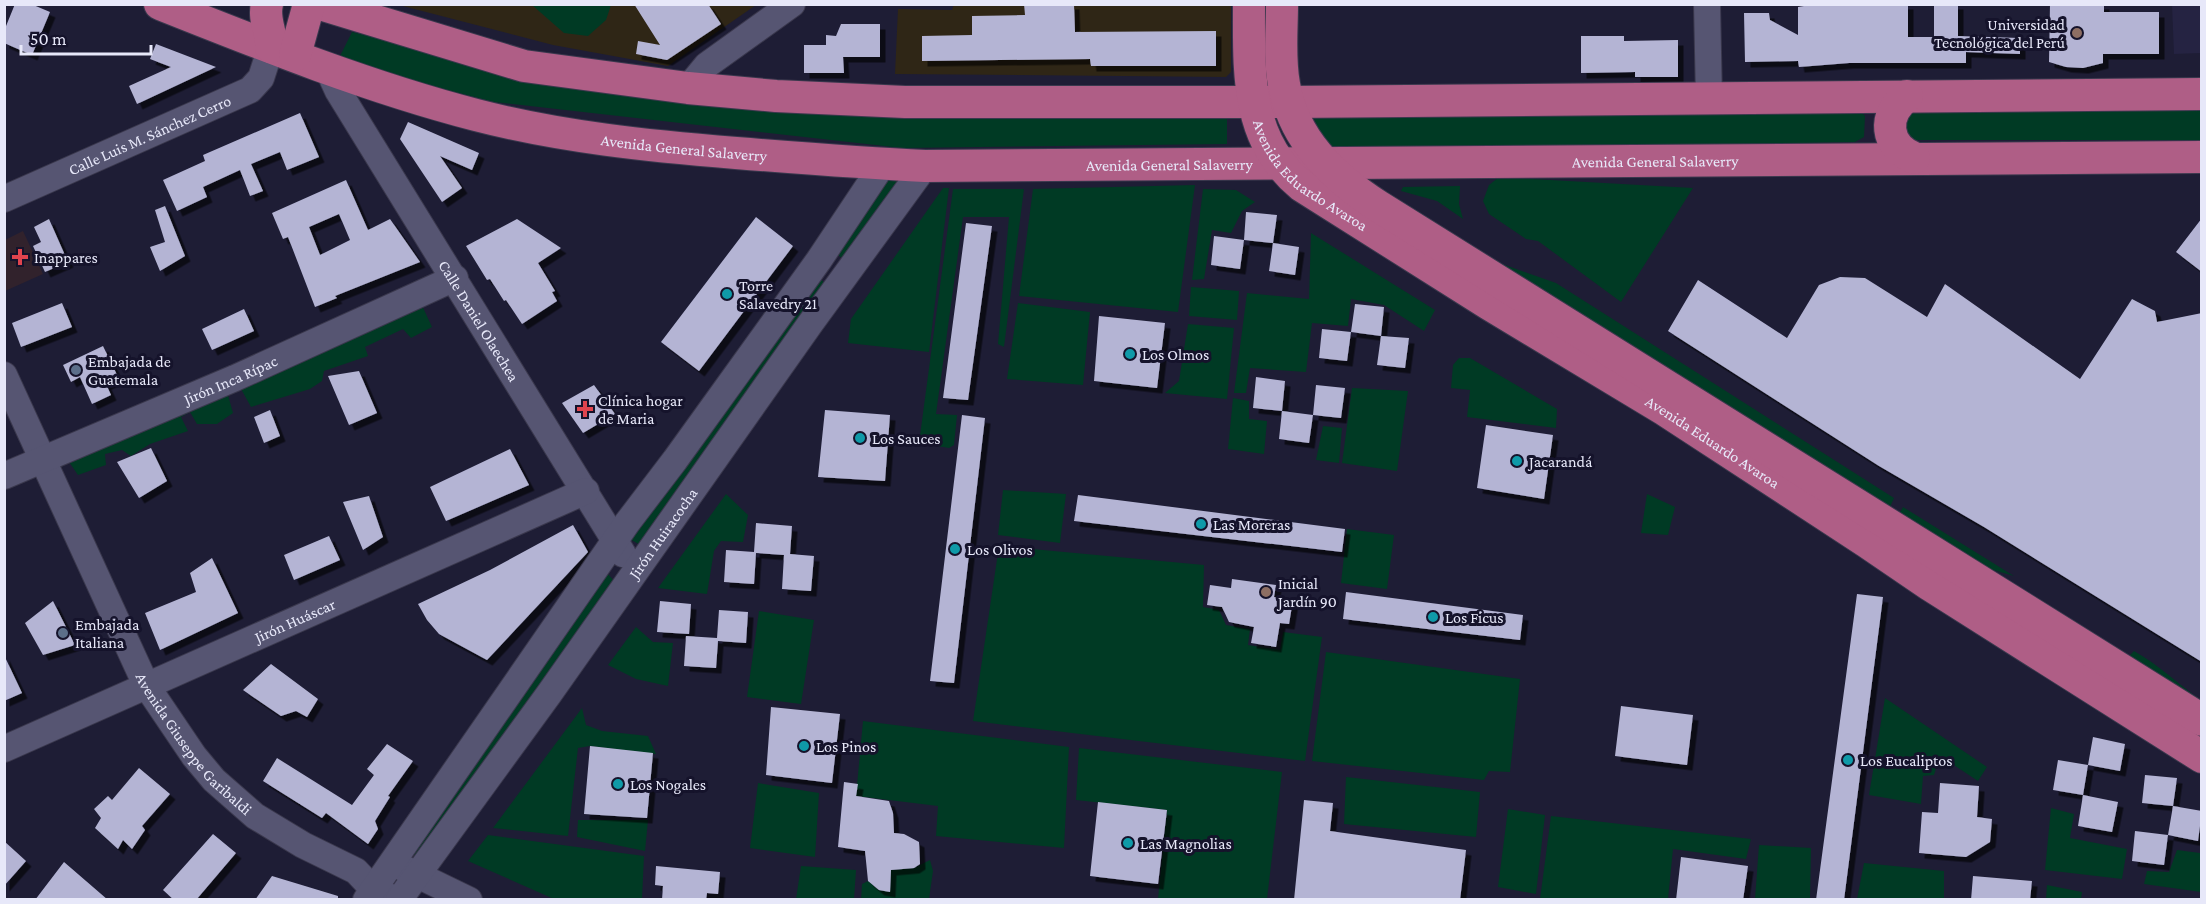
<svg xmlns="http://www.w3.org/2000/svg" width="2206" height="904" viewBox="0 0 2206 904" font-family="'Crimson Pro',serif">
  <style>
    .built { fill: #252342 }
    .education { fill: #2f2616 }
    .medical { fill: #31222c }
    .green { fill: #003a24 }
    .building { fill: #b4b4d4; fill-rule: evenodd; filter: url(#shadow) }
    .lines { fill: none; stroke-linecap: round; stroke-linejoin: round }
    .minor-casing { stroke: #3a384d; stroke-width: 28 }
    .major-casing { stroke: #3a384d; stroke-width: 34 }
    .minor { stroke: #565572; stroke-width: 26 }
    .major { stroke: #af5e86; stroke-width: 32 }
    .education-dot { fill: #8d6e63; stroke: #15132b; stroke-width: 2 }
    .health-dot { fill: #e0444e; stroke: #15132b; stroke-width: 2 }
    .culture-dot { fill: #0f9aa8; stroke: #15132b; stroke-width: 2 }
    .service-dot { fill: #5c6f8a; stroke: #15132b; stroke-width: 2 }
    .labels { text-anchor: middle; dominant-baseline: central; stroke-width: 6; stroke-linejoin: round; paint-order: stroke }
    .poi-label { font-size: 16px; fill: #e7e8f9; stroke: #15132b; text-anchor: start }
    .street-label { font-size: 16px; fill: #e7e8f9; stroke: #15132b }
  </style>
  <defs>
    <filter id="shadow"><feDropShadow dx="5.5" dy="5.5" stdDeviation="0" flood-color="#0009"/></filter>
  </defs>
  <rect width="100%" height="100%" fill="#1e1d35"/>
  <path class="built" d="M2172 5H2201V53L2174 54Z"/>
  <path class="education" d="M954 4 1231 5V72L1226 77 895 74 898 9 952 10Z
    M399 5H756L668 66 553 45Z"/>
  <path class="medical" d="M23 231 43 274 5 291V240Z"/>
  <path class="green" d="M532 5H611L606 20 588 36 564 33Z
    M352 32 511 69 1227 115V144L902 148 494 102 362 68 338 60Z
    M2201 96V140H1915L1904 133 1901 115 1911 102Z
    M1851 100 1865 116 1864 137 1855 142 1337 152 1324 141 1311 112Z
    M1499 177 1693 188 1621 302 1538 241 1526 239 1489 214 1483 201 1489 185Z
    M885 178H903L843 259 832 250Z
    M1195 185 1178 312 1019 296 1033 189Z
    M1460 186 1459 204 1463 219 1437 201 1401 191 1403 187Z
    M943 188H949L929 352 848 343 851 319Z
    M953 189H1024L1004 347 998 344 1009 217H963L936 414 957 415 954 445 949 448 919 443Z
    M1203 189 1236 190 1255 202 1242 211 1231 233 1212 230 1204 279 1192 280Z
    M1311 233 1435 310 1424 331 1384 305 1351 299 1348 326 1312 323 1306 372 1250 368 1246 393H1234L1247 293 1309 299Z
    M1491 260 1556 283 1894 498 1889 509Z
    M816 275 828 286 642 546 628 538Z
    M1191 287 1239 291 1237 320 1189 316Z
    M420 301 432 327 411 338 403 329 365 347 368 356 324 371 322 381 310 389 251 407 235 378Z
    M1018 303 1090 312 1083 385 1007 379Z
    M1188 324 1234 328 1227 399 1165 393 1179 381Z
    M1459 358H1470L1557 409 1556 428 1467 417 1470 390 1451 388 1453 365Z
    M226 388 233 413 217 424H197L190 412 181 417 188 431 150 444 131 456 122 450 105 454 106 465 78 475 67 459Z
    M1352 388 1408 391 1397 471 1342 463Z
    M1233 398 1249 401V419L1267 421 1264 454 1228 449Z
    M1323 426 1342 428 1339 463 1316 460Z
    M1003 490 1066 494 1060 543 998 535Z
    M726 494 748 515 743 542 721 541 714 551 707 594 658 588Z
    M1647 494 1675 507 1668 535 1641 533Z
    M1903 507 2014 576 1979 566 1898 516Z
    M1347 529 1394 535 1387 589 1341 583Z
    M999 546 1204 565 1203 607 1219 610 1226 625 1250 629 1248 645 1280 650 1283 632 1322 637 1305 761 973 721Z
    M606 572 617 584 423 861 405 849Z
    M759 611 814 620 801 704 747 697Z
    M636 627 653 642 673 643 668 686 636 679 608 665Z
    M2134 651C2159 665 2178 684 2201 700V712L2123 662Z
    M1326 652 1520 679 1510 772 1489 771 1484 780 1312 761Z
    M1885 698 1987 767 1978 781 1940 756 1934 775 1923 776 1921 804 1869 795Z
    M582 708 586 725 602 731 648 736 656 754 590 746 578 748 568 836 493 828Z
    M863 721 1069 747 1064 848 936 836 938 806 856 796Z
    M1079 748 1282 772 1267 899H1158L1167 810 1076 800Z
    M1346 777 1480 792 1476 837 1344 824Z
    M758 783 819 793 815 857 750 848Z
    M2051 808 2074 814 2070 838 2127 849 2122 879 2045 870Z
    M1508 809 1545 815 1536 894 1498 887Z
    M1551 816 1751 839 1746 859 1673 849 1668 899H1540Z
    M578 820H648L645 851 577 837Z
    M488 835 644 856 642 899H554L468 861Z
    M1759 845 1811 848 1810 899H1755Z
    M2201 848V892L2144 884 2147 871 2169 872 2177 850 2200 853Z
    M930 860 933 871 929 899 861 900 862 884 868 881 879 890 890 892 891 870 914 868Z
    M1864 863 1944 871V899H1857Z
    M801 866 856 870 854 899H796Z
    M2047 885 2082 892 2081 899H2046Z"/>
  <path class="building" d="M15 4H31L50 12 32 55 4 43V31Z
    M634 4H708L721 24 667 60 636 54 638 41 660 45Z
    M1024 4H1074L1075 32 1216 31V66H1091L1090 59 922 61V36L972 35V16L1025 15Z
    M1816 4H1908V37H1934V4H1958V36L2020 38V54L1966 52V63H1849L1799 67 1798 61 1745 62 1744 13H1769L1770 20 1798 35V7Z
    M2050 4H2104V12H2159V54H2103V63L2083 68 2066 67 2049 62Z
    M841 24H880V57H843L844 73H804V45H826V35L836 36Z
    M1581 36H1624V41L1678 40V77H1635V72L1581 73Z
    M156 44 216 67 137 104 129 86 171 67 150 59Z
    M300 113 319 157 287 170 280 152 251 164 263 191 250 196 240 170 203 187 207 197 177 211 163 180 205 161 203 155Z
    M408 122 479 153 472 170 440 156 462 188 442 202 400 139Z
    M346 180 368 230 390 219 420 262 335 296 337 298 315 307 288 237 283 239 272 213ZM339 214 350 240 320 255 309 227Z
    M165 206 185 256 160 271 150 247 165 242 155 210Z
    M1246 212 1277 215 1273 243 1244 240Z
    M756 217 793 246 699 371 661 342Z
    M2202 218V272L2176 252Z
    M49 219 68 262 45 272 33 246 41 242 34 227Z
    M517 219 561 248 538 263 555 291 552 292 557 301 522 324 506 300 504 301 490 279 487 280 466 246Z
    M966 223 992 226 968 400 943 398Z
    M1214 236 1244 240 1240 269 1211 265Z
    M1273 243 1299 247 1295 275 1269 271Z
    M1840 277 1865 278 1927 317 1945 284 2080 379 2132 299 2155 311 2157 322 2202 313V662L1984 527 1879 466 1668 331 1698 280 1787 338 1819 285Z
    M62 303 72 327 21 347 12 323Z
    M1355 304 1384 307 1381 336 1351 332Z
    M244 309 254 331 212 350 202 329Z
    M1099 316 1165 323 1157 388 1094 381Z
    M1322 329 1351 332 1347 361 1319 358Z
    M1381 336 1409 338 1405 368 1377 365Z
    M103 346 119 379 106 384 111 395 92 404 80 377 71 382 63 365Z
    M359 371 377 413 349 425 328 376Z
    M1256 377 1285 381 1282 411 1253 408Z
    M594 385 615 414 583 433 562 403Z
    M1316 385 1345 388 1341 418 1313 415Z
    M270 410 280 436 264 443 254 417Z
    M825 410 890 415 885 481 818 477Z
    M1282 411 1313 415 1309 443 1279 439Z
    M962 415 985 418 954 683 930 681Z
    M1486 425 1553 435 1544 499 1477 488Z
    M151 448 167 481 139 498 117 462Z
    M510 449 529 485 446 521 430 487Z
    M1078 495 1345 529 1342 552 1074 521Z
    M369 496 383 537 363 550 343 502Z
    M756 523 792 526 790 554 814 556 811 591 782 589 784 555 756 553 754 584 724 582 726 550 754 552Z
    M573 525 588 552 487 660 439 634 427 620 418 604 490 570Z
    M329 536 340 560 294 580 284 555Z
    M212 558 238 613 160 650 145 613 196 592 190 573Z
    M1232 579 1276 585 1274 597 1293 600 1289 624 1280 623 1276 647 1251 643 1254 627 1229 622 1222 607 1207 605 1210 585 1231 588Z
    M1346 592 1523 615 1520 640 1343 619Z
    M1857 594 1883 597 1844 900H1816Z
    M53 601 75 645 43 655 25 623Z
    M660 601 691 604 689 634 657 632Z
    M719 610 748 612 746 643 718 641 716 668 684 666 686 636 717 638Z
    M4 655 22 693 4 701Z
    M271 664 318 699 307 717 296 711 281 716 243 690Z
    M1621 706 1693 715 1687 765 1615 756Z
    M771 707 840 714 832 783 766 775Z
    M2093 737 2125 744 2120 771 2088 765Z
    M387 744 413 761 388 796 390 797 375 821 378 829 368 844 326 813 322 818 263 781 277 758 352 805 374 775 367 769Z
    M590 746 653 753 647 818 584 814Z
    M2058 760 2088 765 2083 795 2053 790Z
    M139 768 170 794 142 826 145 830 132 849 123 840 118 849 95 828 101 818 94 809 108 796 112 800Z
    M2145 775 2177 778 2173 806 2142 803Z
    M844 782 858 784 856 796 889 801 893 813 894 833 904 834 919 842 920 864 914 868 891 870 890 892 879 890 868 881 865 851 838 847Z
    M1940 783 1979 786 1977 817 1992 819 1990 842 1966 857 1919 853 1922 812 1938 813Z
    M2083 795 2118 802 2112 832 2078 826Z
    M1304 800 1333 803 1330 831 1466 850 1460 900H1294Z
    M1098 802 1167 810 1158 884 1090 876Z
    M2173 806 2202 811 2198 841 2168 835Z
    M2135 831 2168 835 2164 865 2132 861Z
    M213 834 236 853 196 900H174L163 890Z
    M4 841 26 861 4 886Z
    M1681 857 1748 866 1743 900H1676Z
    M64 862 108 900H35Z
    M656 866 720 872 718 894 707 893 706 900H662L663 886 655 885Z
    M272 876 338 896V900H255Z
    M1973 876 2032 881 2030 900H1971Z"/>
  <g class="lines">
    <defs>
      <g id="minor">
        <path d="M1707 4 1709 99"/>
        <path id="s1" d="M327 67 338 91 623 554"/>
        <path d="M688 88 707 65 792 4"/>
        <path id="s2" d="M4 199 250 90 261 78 271 47"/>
        <path id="s3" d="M4 375 146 685 194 756 214 780 255 816 303 845 356 871 373 889 388 896"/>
        <path id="s4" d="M4 476 235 378 455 278"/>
        <path id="s5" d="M4 749 586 491"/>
        <path d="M403 868 469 900"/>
        <path d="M366 900 627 523 675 460 819 260 883 164"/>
        <path id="s6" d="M399 900 549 694 810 324 925 166"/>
      </g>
      <g id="major">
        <path id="s7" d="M160 4C263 45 368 87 476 115 561 137 649 146 736 153 799 158 862 163 925 166L2202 157"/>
        <path d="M267 4C263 20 272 32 271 47"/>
        <path d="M320 4 524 66 688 88 776 96 905 102H1288L2202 94"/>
        <path id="s8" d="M1249 4C1249 70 1245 140 1302 186L1489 304 1665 410 1867 542 1930 585 2202 757"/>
        <path d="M1282 4C1282 30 1279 58 1284 84 1293 139 1333 177 1378 206L2202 720"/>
        <path d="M295 55 309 4"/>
        <path d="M1907 96C1882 115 1885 146 1914 158"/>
      </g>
    </defs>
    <use href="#minor" class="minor-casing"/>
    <use href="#major" class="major-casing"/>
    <use href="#minor" class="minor"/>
    <use href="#major" class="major"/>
  </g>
  <g class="education-dot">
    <circle cx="2077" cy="33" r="6"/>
    <circle cx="1266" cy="592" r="6"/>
  </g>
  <g class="health-dot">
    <path d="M17 248h6v6h6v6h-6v6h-6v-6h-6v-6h6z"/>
    <path d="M582 400h6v6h6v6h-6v6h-6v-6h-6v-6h6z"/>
  </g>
  <g class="culture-dot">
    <circle cx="727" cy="294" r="6"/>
    <circle cx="1130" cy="354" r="6"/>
    <circle cx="860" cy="438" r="6"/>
    <circle cx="1517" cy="461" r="6"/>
    <circle cx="1201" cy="524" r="6"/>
    <circle cx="955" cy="549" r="6"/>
    <circle cx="1433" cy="617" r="6"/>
    <circle cx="804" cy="746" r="6"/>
    <circle cx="1848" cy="760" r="6"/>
    <circle cx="618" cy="784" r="6"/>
    <circle cx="1128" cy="843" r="6"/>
  </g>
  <g class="service-dot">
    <circle cx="76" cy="370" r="6"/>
    <circle cx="63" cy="633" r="6"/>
  </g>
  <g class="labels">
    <g class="poi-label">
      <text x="2065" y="24" text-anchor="end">Universidad<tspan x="2065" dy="18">Tecnológica del Perú</tspan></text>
      <text x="34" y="257">Inappares</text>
      <text x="739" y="285">Torre<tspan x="739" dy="18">Salavedry 21</tspan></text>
      <text x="1142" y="354">Los Olmos</text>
      <text x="88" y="361">Embajada de<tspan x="88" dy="18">Guatemala</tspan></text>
      <text x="598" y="400">Clínica hogar<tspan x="598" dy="18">de Maria</tspan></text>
      <text x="872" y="438">Los Sauces</text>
      <text x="1529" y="461">Jacarandá</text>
      <text x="1213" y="524">Las Moreras</text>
      <text x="967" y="549">Los Olivos</text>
      <text x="1278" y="583">Inicial<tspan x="1278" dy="18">Jardín 90</tspan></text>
      <text x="1445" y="617">Los Ficus</text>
      <text x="75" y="624">Embajada<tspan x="75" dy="18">Italiana</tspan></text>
      <text x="816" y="746">Los Pinos</text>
      <text x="1860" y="760">Los Eucaliptos</text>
      <text x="630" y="784">Los Nogales</text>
      <text x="1140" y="843">Las Magnolias</text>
    </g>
    <g class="street-label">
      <text stroke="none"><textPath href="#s2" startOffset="159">Calle Luis M. Sánchez Cerro</textPath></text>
      <text stroke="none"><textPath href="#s7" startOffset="546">Avenida General Salaverry</textPath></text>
      <text stroke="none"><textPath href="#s7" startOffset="1518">Avenida General Salaverry</textPath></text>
      <text stroke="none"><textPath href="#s7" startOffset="1032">Avenida General Salaverry</textPath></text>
      <text stroke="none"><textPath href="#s8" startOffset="195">Avenida Eduardo Avaroa</textPath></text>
      <text stroke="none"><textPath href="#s1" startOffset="296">Calle Daniel Olaechea</textPath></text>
      <text stroke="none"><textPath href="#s4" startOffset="246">Jirón Inca Rípac</textPath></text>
      <text stroke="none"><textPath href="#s8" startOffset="681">Avenida Eduardo Avaroa</textPath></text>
      <text stroke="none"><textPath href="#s6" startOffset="452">Jirón Huiracocha</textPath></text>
      <text stroke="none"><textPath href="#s5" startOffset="318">Jirón Huáscar</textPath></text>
      <text stroke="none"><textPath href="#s3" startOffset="417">Avenida Giuseppe Garibaldi</textPath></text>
    </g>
  </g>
  <rect width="2206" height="904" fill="none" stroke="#e7e8f9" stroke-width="12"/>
  <path d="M21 45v9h130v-9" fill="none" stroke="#e7e8f9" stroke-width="3"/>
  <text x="30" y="45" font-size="18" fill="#e7e8f9" stroke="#15132b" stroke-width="4.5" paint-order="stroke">50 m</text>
</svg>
